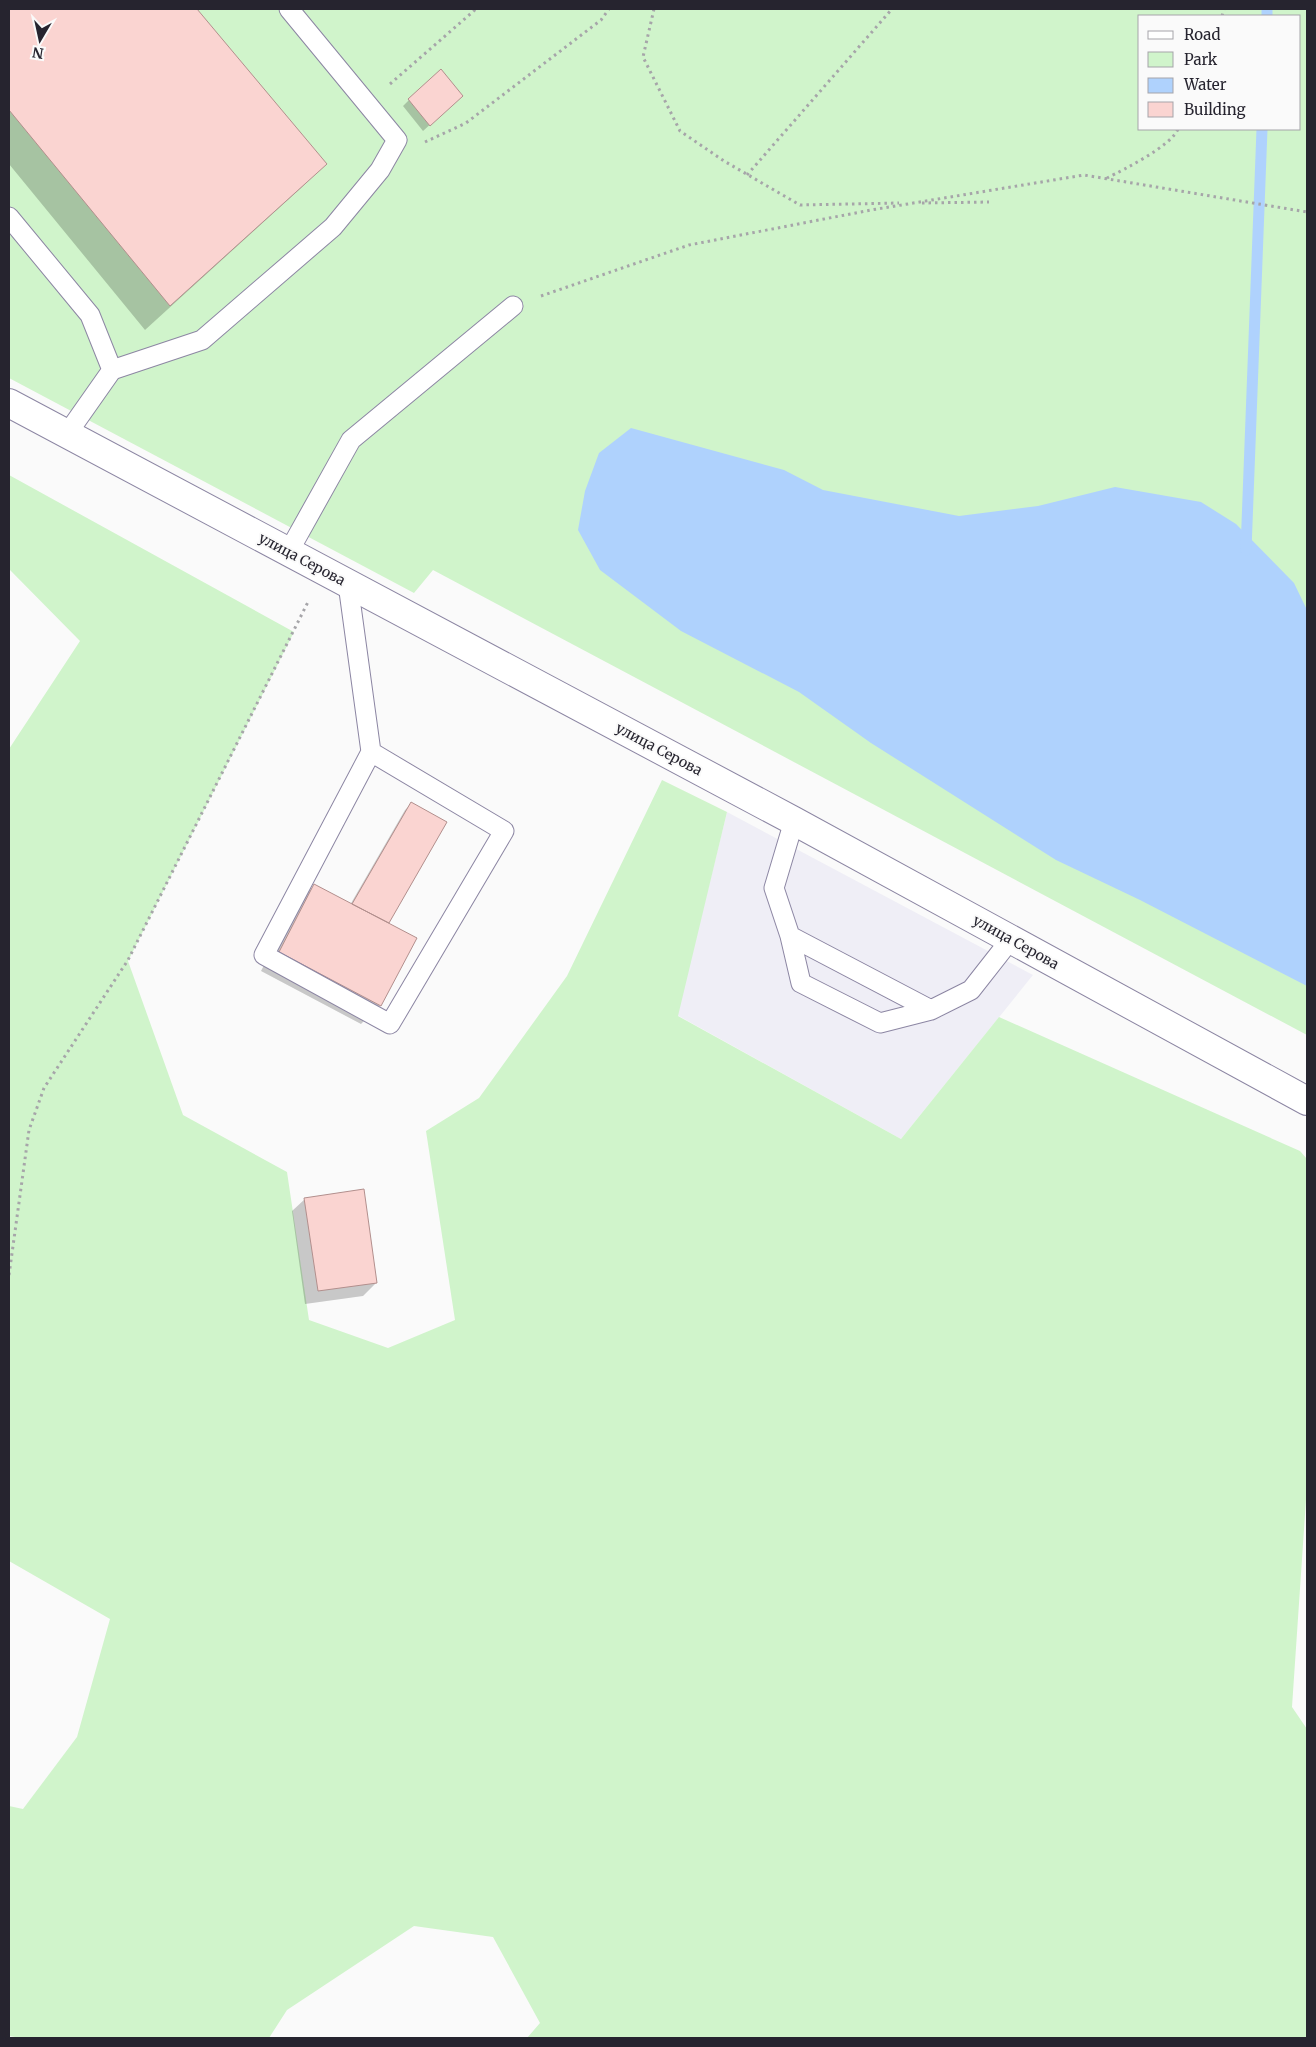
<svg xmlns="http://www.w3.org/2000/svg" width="1316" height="2047" viewBox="0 0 1316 2047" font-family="Merriweather,serif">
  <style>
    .built { fill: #efeef6 }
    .green { fill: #d0f4cb; fill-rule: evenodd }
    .water { fill: #afd2fd }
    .shadow { fill: #0003 }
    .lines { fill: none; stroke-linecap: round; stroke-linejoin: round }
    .stream { stroke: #afd2fd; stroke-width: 11 }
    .building { fill: #fad4d1; stroke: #b28f8d }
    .service-casing { stroke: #8c86a3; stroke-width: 21 }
    .secondary-casing { stroke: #8c86a3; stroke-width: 30 }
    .path { stroke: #a6a5a9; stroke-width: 3; stroke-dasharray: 2.5 4; stroke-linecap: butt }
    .service { stroke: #fff; stroke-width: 19 }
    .secondary { stroke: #fff; stroke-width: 28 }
    .labels { text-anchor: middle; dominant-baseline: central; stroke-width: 4; stroke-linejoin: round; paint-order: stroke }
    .street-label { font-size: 14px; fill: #26242f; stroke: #fafafa }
  </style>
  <rect width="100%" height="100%" fill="#fafafa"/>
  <path class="built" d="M727 812 1033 975 901 1139 677 1015Z"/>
  <path class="green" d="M9 9H1307V1035L433 570 414 593 9 378ZM1140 16H1300V129H1140Z
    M9 475 294 632 128 961 183 1115 287 1172 309 1320 388 1348 455 1320 426 1131 479 1098 567 976 662 780 727 812 678 1016 901 1139 999 1017 1300 1151 1307 1159V1485L1292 1707 1307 1729V2038H527L540 2023 493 1937 414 1926 287 2010 269 2038H21L9 2036V1806L23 1809 77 1737 110 1619 9 1561V749L80 641 9 569Z"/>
  <path class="water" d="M631 428 784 470 823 490 959 516 1038 506 1115 487 1201 502 1236 524 1294 583 1307 610V986L1140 900 1056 860 871 743 799 692 681 631 600 570 578 530 585 491 599 453Z"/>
  <path class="shadow" d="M9 9H195L325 164 301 188 145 330 9 164Z
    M409 100 455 102 423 131 403 106Z
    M411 804 445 823 386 924 380 1005 361 1024 261 971 295 905 314 886 350 905 405 810Z
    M305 1199 376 1283 363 1296 305 1304 292 1211Z"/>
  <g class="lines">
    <path class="stream" d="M1267 16V9
      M1246 550 1262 129"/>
  </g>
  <path class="building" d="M9 9H197L327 164 170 306 9 110Z
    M441 69 463 96 430 126 408 99Z
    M411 802 447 822 389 923 352 904Z
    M314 884 417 938 381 1006 279 952Z
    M364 1189 377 1283 318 1291 304 1198Z"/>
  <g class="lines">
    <defs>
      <path id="service" d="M9 217 90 315 112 370 67 434
        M112 370 202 340 333 227 380 170 397 140 289 9
        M289 551 351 440 513 306
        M348 584 371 752 264 955 390 1024 504 831 371 752
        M794 821 774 888 790 936 931 1010 971 990 1011 939
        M790 936 801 983 880 1023 931 1010"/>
      <path id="secondary" d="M9 403 794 821 1307 1101"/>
    </defs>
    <use href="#service" class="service-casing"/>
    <use href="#secondary" class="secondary-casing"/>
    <path class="path" d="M654 9 643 57 680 131 724 161 800 205 899 203
      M1222 16 1224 9
      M390 84 476 9
      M425 142 466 123 601 20 609 9
      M747 175 892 9
      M1107 178C1125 169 1171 146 1178 129
      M922 203 989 202
      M541 296 689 245 871 210 1084 175 1307 212
      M9 1275 29 1130 44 1088 128 960 309 600"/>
    <use href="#service" class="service"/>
    <use href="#secondary" class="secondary"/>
  </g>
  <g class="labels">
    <g class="street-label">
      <text transform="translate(302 559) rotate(28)">улица Серова</text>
      <text transform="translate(659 749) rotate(28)">улица Серова</text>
      <text transform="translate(1016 942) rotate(29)">улица Серова</text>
    </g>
  </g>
  <rect width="1316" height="2047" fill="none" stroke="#26242f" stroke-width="20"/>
  <rect x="1138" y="15" width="162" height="115" fill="#fafafa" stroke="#a5a4a9"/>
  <rect x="1148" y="31" width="25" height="8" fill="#ffffff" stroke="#a5a4a9"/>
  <text x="1184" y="40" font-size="15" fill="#26242f">Road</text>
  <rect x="1148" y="52" width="25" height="15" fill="#d0f4cb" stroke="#a5a4a9"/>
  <text x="1184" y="65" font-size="15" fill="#26242f">Park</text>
  <rect x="1148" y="78" width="25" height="15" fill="#afd2fd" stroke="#a5a4a9"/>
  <text x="1184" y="90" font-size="15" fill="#26242f">Water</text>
  <rect x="1148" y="102" width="25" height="15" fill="#fad4d1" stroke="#a5a4a9"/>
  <text x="1184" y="115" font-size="15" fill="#26242f">Building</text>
  <g transform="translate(40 40) rotate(189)" stroke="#fafafa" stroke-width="4" paint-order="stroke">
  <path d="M0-4L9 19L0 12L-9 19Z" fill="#26242f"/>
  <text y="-8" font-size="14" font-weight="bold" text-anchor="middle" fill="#26242f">N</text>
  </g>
</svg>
